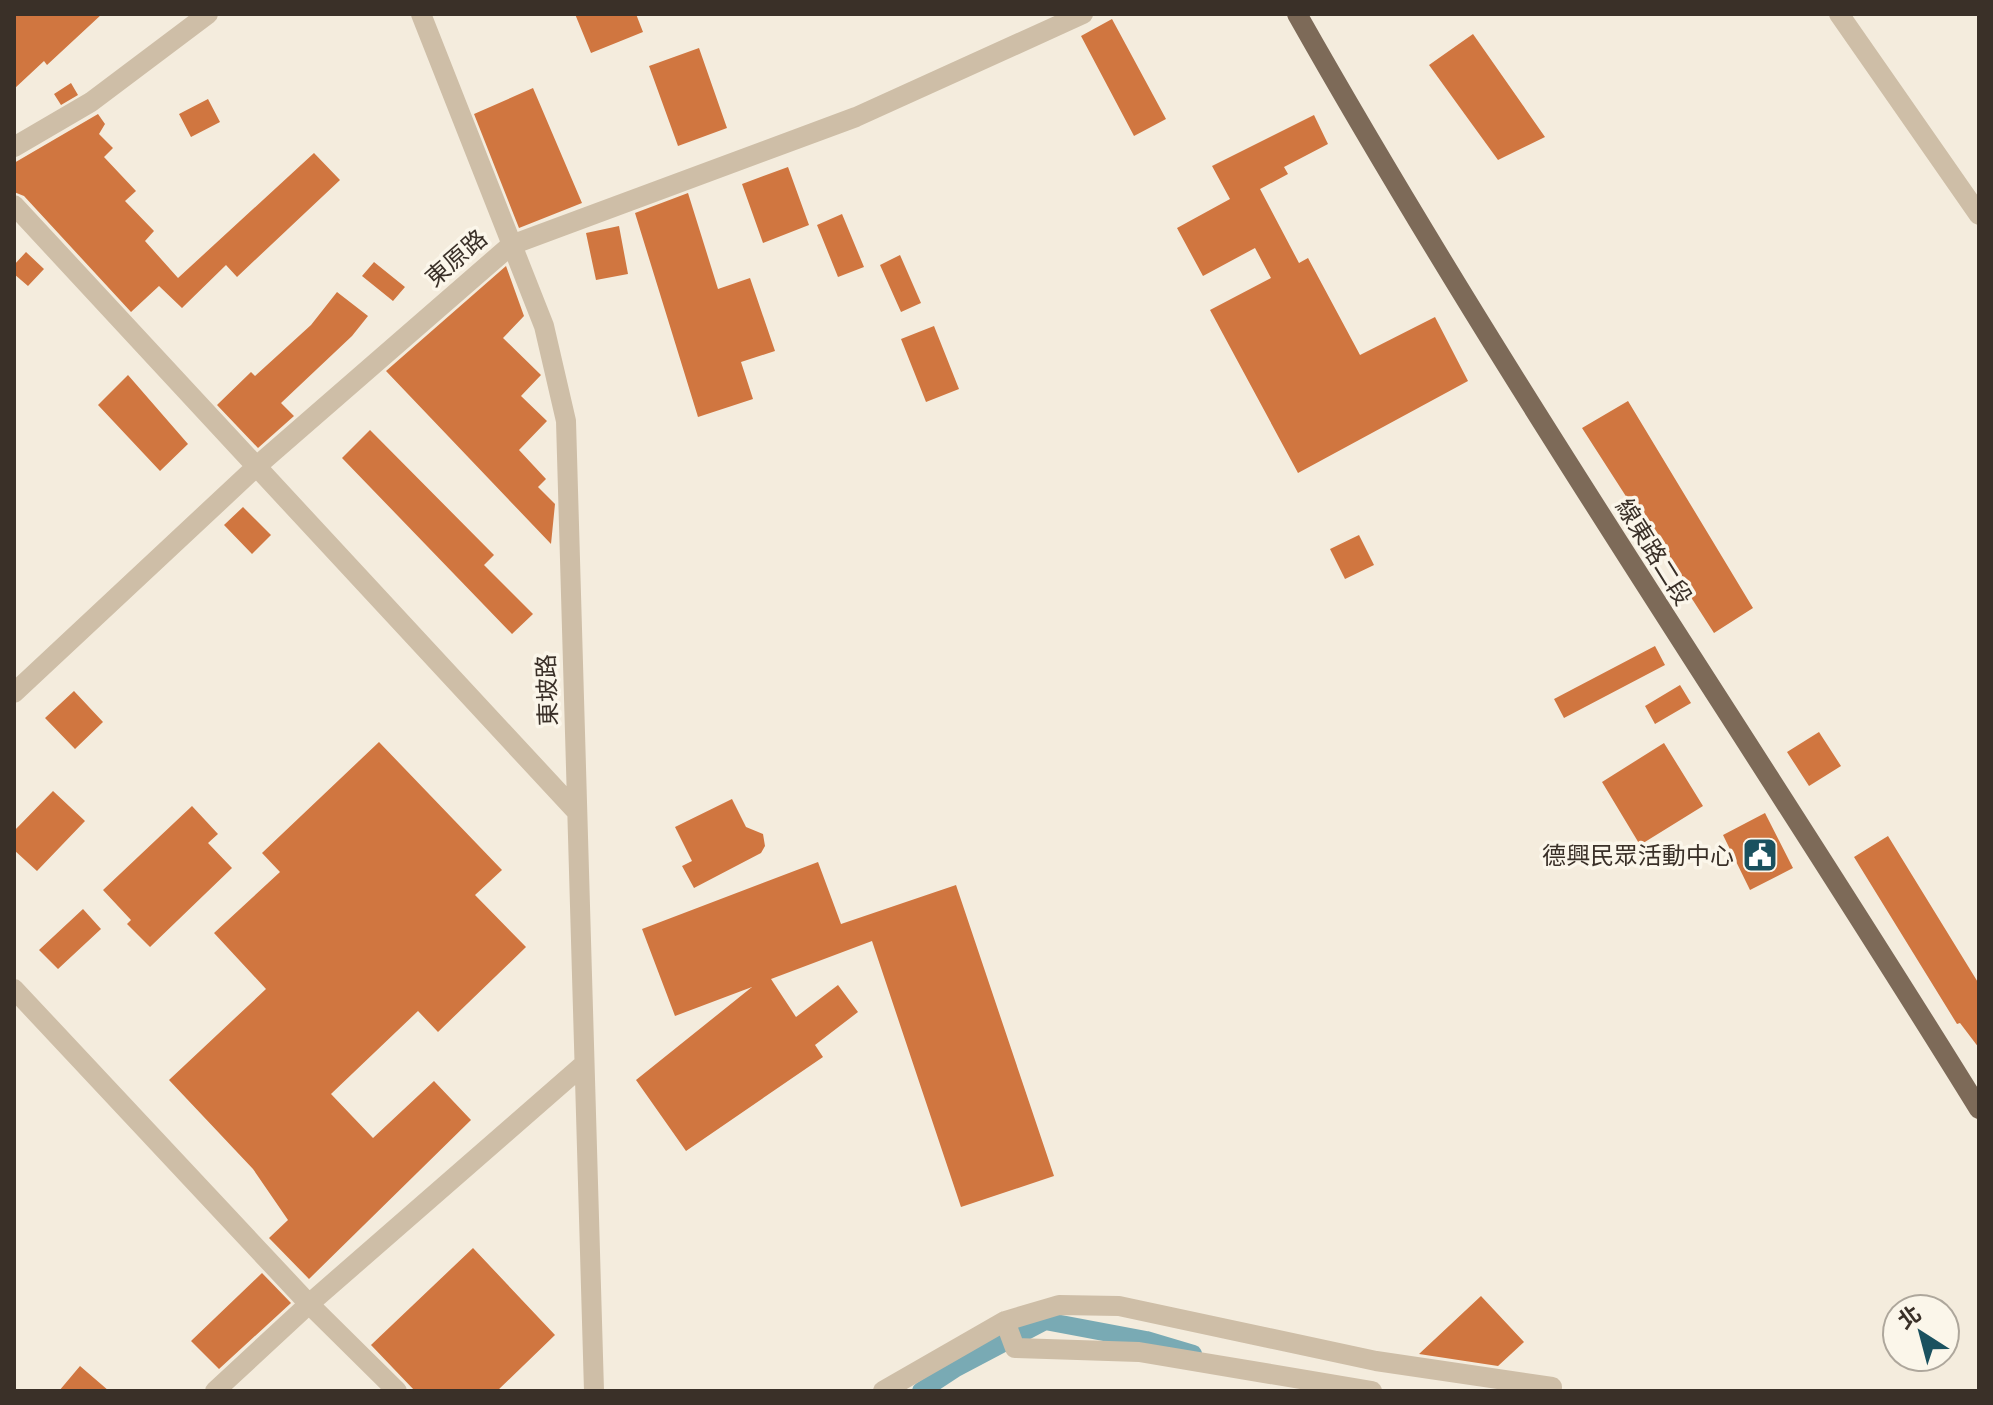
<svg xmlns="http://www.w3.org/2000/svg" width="1993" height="1405" viewBox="0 0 1993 1405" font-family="Helvetica,'Noto Sans TC',sans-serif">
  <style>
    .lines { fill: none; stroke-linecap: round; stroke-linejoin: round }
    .canal { stroke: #79aab4; stroke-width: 18 }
    .building { fill: #d07640 }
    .minor { stroke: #cebea7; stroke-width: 20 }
    .major { stroke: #7d6a58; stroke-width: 20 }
    .labels { text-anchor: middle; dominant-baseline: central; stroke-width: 7; stroke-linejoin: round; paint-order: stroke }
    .street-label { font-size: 24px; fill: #3a3028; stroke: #fbf6ea }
    .poi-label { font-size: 24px; fill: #3a3028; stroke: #fbf6ea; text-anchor: end }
  </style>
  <rect width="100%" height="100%" fill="#f4ecdd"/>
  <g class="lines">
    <path class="canal" d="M921 1391 956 1368 1045 1321 1146 1340 1193 1354"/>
  </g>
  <path class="building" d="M14 14H102L47 65 44 61 14 89Z
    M575 14H636L643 32 591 53Z
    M1112 19 1166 119 1134 136 1081 36Z
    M1473 34 1545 137 1498 160 1429 65Z
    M699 48 727 128 678 146 649 66Z
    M71 83 78 95 61 105 54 94Z
    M533 88 582 203 519 228 474 114Z
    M208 99 220 122 191 137 179 114Z
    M98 114 105 124 99 134 113 148 104 157 136 191 125 201 154 231 145 241 178 278 314 153 340 180 237 277 226 265 182 308 159 286 131 312 24 196 14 192V163Z
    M1314 115 1328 144 1284 167 1288 174 1260 189 1299 263 1308 258 1360 355 1435 317 1468 381 1298 473 1210 310 1271 278 1255 248 1203 276 1177 228 1230 199 1212 166Z
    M788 167 809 225 763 243 742 184Z
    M688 193 718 289 750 278 775 351 741 362 753 399 698 417 635 213Z
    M842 214 864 267 838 277 817 225Z
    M619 226 628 274 596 280 586 233Z
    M26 252 44 269 28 286 14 274V265Z
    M900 255 921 303 901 312 880 265Z
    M374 262 405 287 393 301 362 276Z
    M506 266 524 316 503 338 541 375 521 396 547 421 519 450 546 479 538 487 555 504 551 544 386 371Z
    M337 292 368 316 352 336 281 403 294 416 258 448 217 405 251 372 255 376 311 325Z
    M934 326 959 389 926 402 901 339Z
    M128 375 188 444 160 471 98 405Z
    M1628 401 1753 608 1714 633 1582 428Z
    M370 430 494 555 484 565 533 614 512 634 342 458Z
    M243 507 271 535 252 554 224 525Z
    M1359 535 1374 565 1345 579 1330 549Z
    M1655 646 1665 665 1564 718 1554 699Z
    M1680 685 1691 703 1655 724 1645 706Z
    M74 691 103 722 75 749 45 718Z
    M1819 732 1841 766 1809 786 1787 752Z
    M379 742 502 870 475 895 526 947 438 1032 418 1011 331 1094 373 1138 434 1081 471 1120 309 1279 269 1238 288 1220 253 1169 169 1080 266 989 214 933 280 872 262 853Z
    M1664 743 1703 806 1640 845 1602 782Z
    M53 791 85 821 37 871 14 850V831Z
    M732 799 746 827 763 834 765 846 761 853 694 888 682 866 692 861 675 827Z
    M192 806 218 834 208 843 232 868 150 947 127 924 131 920 103 890Z
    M1765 813 1793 868 1750 890 1723 835Z
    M1888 836 1979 984V1048L1960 1023 1957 1024 1854 857Z
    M818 862 841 924 956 885 1054 1176 961 1207 872 941 771 979 796 1017 838 985 858 1012 815 1045 823 1057 686 1151 636 1080 752 987 675 1016 642 929Z
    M83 909 101 929 58 969 39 950Z
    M473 1248 555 1335 497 1391H415L371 1345Z
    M262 1273 291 1303 219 1369 191 1341Z
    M1481 1296 1524 1342 1498 1366 1419 1354Z
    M80 1366 109 1391H59Z"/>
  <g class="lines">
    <path class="minor" d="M421 14 544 326 566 421 594 1391
      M1839 14 1979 215
      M14 147 91 102 208 14
      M14 205 576 811
      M14 693 257 466 511 245 856 117 1083 14
      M14 989 309 1304 397 1391
      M1005 1321 1015 1348 1139 1352 1372 1391
      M215 1391 309 1304 583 1065
      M883 1391 1005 1321 1059 1305 1119 1306 1376 1361 1552 1387 1551 1391"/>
    <path class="major" d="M1297 14C1509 389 1753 743 1979 1109"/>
  </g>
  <defs>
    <symbol id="civic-square" viewBox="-11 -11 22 22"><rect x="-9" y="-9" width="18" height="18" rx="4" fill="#1a515f" stroke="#fbf6ea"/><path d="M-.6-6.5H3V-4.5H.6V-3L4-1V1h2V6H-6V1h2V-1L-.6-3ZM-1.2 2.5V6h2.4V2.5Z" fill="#fff"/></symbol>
  </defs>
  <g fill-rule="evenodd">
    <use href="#civic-square" x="1740" y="835" width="40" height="40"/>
  </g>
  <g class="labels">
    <g class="street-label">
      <text transform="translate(456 258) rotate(-41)">東原路</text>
      <text transform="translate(1654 552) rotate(58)">線東路二段</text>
      <text transform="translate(547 690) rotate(-92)">東坡路</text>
    </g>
    <g class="poi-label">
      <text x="1734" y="855">德興民眾活動中心</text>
    </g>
  </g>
  <rect width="1993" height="1405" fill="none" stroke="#3a3028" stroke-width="32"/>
  <g transform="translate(1921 1333) rotate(324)"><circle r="38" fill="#fbf6ea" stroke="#aea79c" stroke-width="2"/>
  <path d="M0-6L14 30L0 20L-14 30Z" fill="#1a515f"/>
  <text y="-12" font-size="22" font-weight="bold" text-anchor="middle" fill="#3a3028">北</text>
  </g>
</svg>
